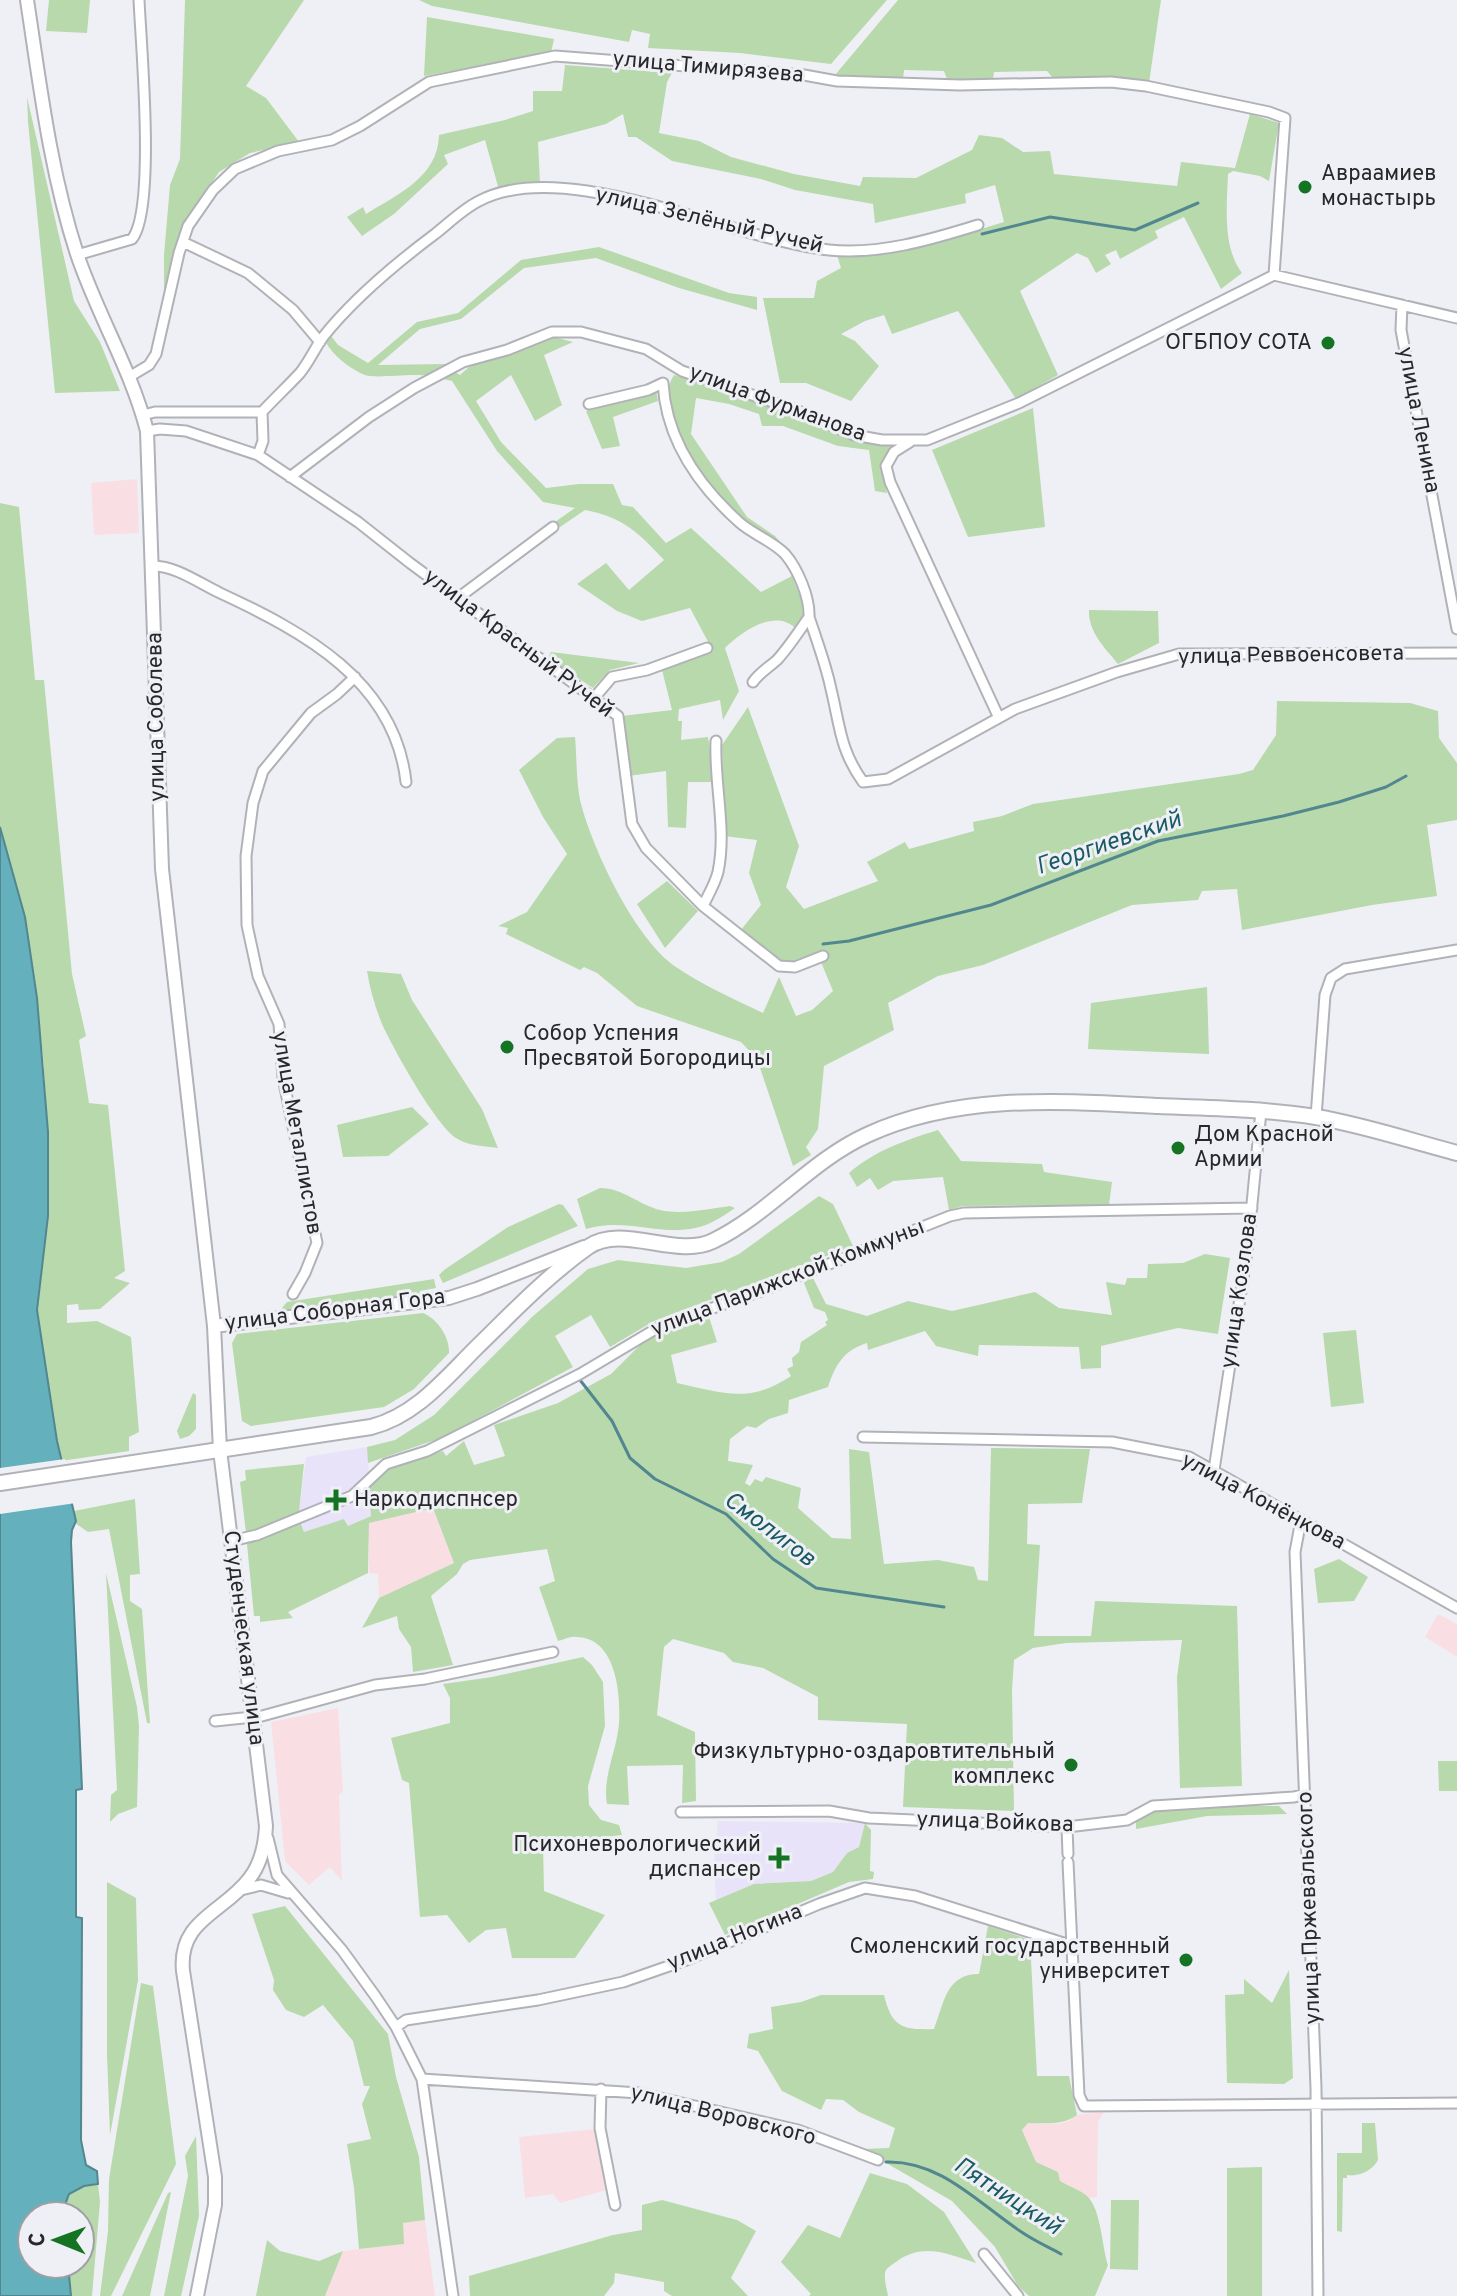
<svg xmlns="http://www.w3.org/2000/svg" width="1457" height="2296" viewBox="0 0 1457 2296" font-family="Overpass,sans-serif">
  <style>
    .commercial { fill: #f9dfe4 }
    .medical { fill: #e8e3f9 }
    .green { fill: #b8d9ab }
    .water { fill: #64b0bc; stroke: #528790; stroke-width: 2 }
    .pier { fill: #eff0f6 }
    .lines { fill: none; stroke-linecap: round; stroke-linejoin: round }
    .stream { stroke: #528790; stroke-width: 3 }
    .minor-casing { stroke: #b1b2b7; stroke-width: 13 }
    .secondary-casing { stroke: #b1b2b7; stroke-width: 16 }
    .primary-casing { stroke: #b1b2b7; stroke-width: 18 }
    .minor { stroke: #fff; stroke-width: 9 }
    .secondary { stroke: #fff; stroke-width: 12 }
    .primary { stroke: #fff; stroke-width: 14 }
    .poi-dot { fill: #147423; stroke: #eff0f6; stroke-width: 3 }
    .labels { text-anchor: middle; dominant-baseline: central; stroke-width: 6; stroke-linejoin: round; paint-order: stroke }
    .street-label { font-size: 22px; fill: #28282a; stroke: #eff0f6 }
    .poi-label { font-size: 22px; fill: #28282a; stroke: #eff0f6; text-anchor: start }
    .water-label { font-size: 24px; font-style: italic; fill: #1a5a63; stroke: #eff0f6 }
  </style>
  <rect width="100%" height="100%" fill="#eff0f6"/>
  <path class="commercial" d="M137 479 139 533 94 535 91 483Z
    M433 1508 454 1563 379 1598 378 1574 369 1573V1523Z
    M1438 1614 1457 1624V1657L1425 1637Z
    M338 1708 343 1792 339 1795 342 1881 330 1867 309 1885 285 1861 271 1722Z
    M1104 2112 1098 2122 1097 2197 1089 2198 1060 2181 1058 2172 1036 2162 1022 2130 1028 2123 1058 2124 1069 2121 1077 2115Z
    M596 2129 607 2190 560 2203 553 2194 525 2198 519 2137Z
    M425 2220 435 2296H325L343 2251 403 2244V2223Z"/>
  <path class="medical" d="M367 1447 372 1515 348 1526 345 1519 304 1532 299 1512 306 1457Z
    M718 1821 865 1823 859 1847 847 1853 833 1872 811 1881 754 1884 716 1901 714 1862Z"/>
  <path class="green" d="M49 0H90L87 33 46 31Z
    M185 0H304L246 86 266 98 299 142 250 153 219 172 185 223 164 303V255L170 185 180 159Z
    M419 0H887L831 64 740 53 648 48 650 34 632 30 629 42 432 6Z
    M898 0H1161L1149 83 1052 77 1047 71 994 72 993 79H947L944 71 904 70 903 79 835 75Z
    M427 17 554 39 551 53 424 76Z
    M565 65 672 73 667 82 659 133 699 141 731 157 794 174 860 186 863 177 916 178 972 150 979 135 1002 138 1023 152 1050 151 1054 174 1177 186 1181 162 1235 168 1250 114 1279 123 1269 181 1260 176 1233 171 1228 174C1227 205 1222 247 1242 273L1221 289 1184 217 1155 231 1158 238 1120 259 1116 250 1105 255 1111 264 1096 273 1088 258 1077 253 1020 291 1058 375 1016 399 958 311 892 334 884 315 865 321 841 334 855 341 879 366 851 401 806 383H780L763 298H814L817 281 841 268 837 255 878 254 925 246 1004 222 995 185 965 194 966 203 875 223 873 204 795 190 761 179 672 161 636 137H628L623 114 606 124 538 142 540 183 499 190 485 140 444 155 448 164 394 214 362 236 347 217 363 207 366 214C398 194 438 177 439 135L505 120 533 111V91H562Z
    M27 97 74 301 100 342 120 391 55 393 28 122Z
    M599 247 729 293 757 297V310L679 288 596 258 524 268 461 319 420 329 378 365 447 364 428 376C411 373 377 379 365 375 350 369 334 356 326 343L331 336 338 345 368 363 417 322 458 313 521 260Z
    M554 337 573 342 544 355 562 405 535 421 511 375 476 401 501 442 546 488 579 484H613L622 505 633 507 666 543 691 528 761 592 792 576 802 601 803 616 794 627C773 609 740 633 725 648L739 691 723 720 720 700 679 709 678 721H682L681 740 708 737 715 782H688L686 828 668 827 666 771 628 776 622 716 672 710 662 670 713 651 690 608 642 621 617 611 577 584 606 563 629 590 664 560C639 533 623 517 585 510L560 527 555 522 575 508 543 502 497 451 452 381 443 379 453 371 460 375 469 367Z
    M674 375 733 393 851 439 896 444C879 459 882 473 887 493L875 491 869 450 838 446 783 426H762L759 414 729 404 696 398 691 434 747 517 775 536 787 550C735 516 694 483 674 422 669 406 664 390 674 375Z
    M656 390 658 401 613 417 620 446 602 449 586 411Z
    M1033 408 1045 527 968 537 932 450Z
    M0 503 19 507 35 680H44L72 974 86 1036 79 1040 89 1103 108 1105 125 1271 114 1278 130 1283 100 1309 79 1310 78 1304 67 1305V1323L97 1321 131 1337 139 1432 129 1437V1451L61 1461 49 1399 37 1310 48 1216V1132L43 1056 25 917 0 827Z
    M1089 610 1158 611 1159 643 1118 664C1105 648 1088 632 1089 610Z
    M551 652 639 663 610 670 593 688 548 658Z
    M1277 701 1410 703 1438 711 1439 738 1457 763V820L1427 825 1437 896 1372 905 1242 930 1237 889 1202 891 1198 900 1132 905 983 965 938 976 888 1003 894 1030 824 1066 818 1129 806 1147 811 1155 793 1166 757 1059 741 1042 637 1006 597 973 584 967 580 970 506 934 508 928 498 926 527 912 567 854 543 817 519 770 557 738 575 737C577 759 576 784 581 804 594 852 635 939 676 967 702 985 734 999 763 1013L779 977 796 1016 812 1010 833 991 821 962 822 950 783 965 740 931 761 905 749 873 757 840 724 836 722 745 748 707 799 846 786 887 804 909 878 881 867 862 905 842 909 849 974 831 973 822 1002 816 1033 804 1239 774 1253 770 1276 735Z
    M667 881 698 911 665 948 637 904Z
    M367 971 401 974 412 1000 482 1109 498 1148C484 1146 468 1146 456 1138 435 1124 394 1050 382 1024 375 1007 370 989 367 971Z
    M1207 987 1209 1054 1088 1049 1091 1003Z
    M412 1107 429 1124 388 1156 343 1157 337 1125Z
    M938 1130 961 1161 1042 1164 1044 1172 1112 1182 1109 1205 963 1206 949 1210 943 1177 893 1181 878 1190 870 1178 857 1187 849 1173C874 1151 906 1140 938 1130Z
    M600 1188C623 1188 639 1205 660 1210 682 1215 708 1209 730 1206L735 1208C722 1217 710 1225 695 1228 659 1236 623 1217 586 1229L577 1199Z
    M819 1196 833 1204 853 1246 654 1321 610 1347 591 1315 555 1336 573 1367 441 1438 368 1463 367 1447 395 1440 434 1415 532 1317 588 1269 618 1260 686 1268 722 1262 739 1254Z
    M559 1204 563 1205 578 1226 443 1283 439 1275 444 1270 508 1227Z
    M1205 1254 1230 1258 1218 1334 1178 1328 1101 1346V1368L1081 1369 1079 1347 979 1345 978 1356 936 1346 925 1331 868 1350 867 1343C843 1351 836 1364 828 1387L789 1400 788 1413 769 1419 756 1428 747 1426 730 1439 728 1461 753 1465 745 1483 750 1486 755 1479 762 1482 766 1477 801 1488 798 1508 832 1538 851 1539 849 1449 869 1452 884 1564 938 1560 974 1567 978 1580 988 1581 991 1448 1090 1449 1082 1503 1028 1504 1027 1544 1040 1545 1034 1636H1091L1095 1601 1237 1606 1242 1786 1180 1788 1177 1677 1182 1640 1066 1643 1033 1648 1014 1660 1012 1690 1014 1811 903 1807 907 1724 818 1720V1697L763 1668 733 1662 724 1653 673 1639 664 1647 657 1715 695 1732 696 1801 682 1803 683 1765 627 1766 629 1805 607 1804C602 1777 617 1751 619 1723 621 1694 616 1637 576 1637 571 1636 563 1640 558 1641L539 1587 555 1581 547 1549 470 1560 463 1564 457 1574 431 1596 453 1665 413 1672 411 1647 399 1629 397 1616 362 1628 379 1598 454 1563 433 1508 369 1523 368 1573 288 1612 293 1618 260 1622V1616H254L247 1544 300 1521 304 1532 344 1519 348 1526 371 1516 369 1474 443 1451 446 1456 464 1441 474 1465 505 1456 494 1425 558 1403 611 1374 646 1339 709 1317 717 1342 671 1355 677 1383C723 1393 749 1404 791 1376L787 1369 793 1366 792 1358 799 1352 801 1342 827 1325 825 1322 828 1320 825 1312 814 1308 804 1283 812 1276 826 1304 867 1316 908 1301 952 1311 1035 1292 1059 1308 1112 1315 1106 1282 1125 1285 1127 1278H1147L1148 1264 1183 1263Z
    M434 1279 436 1288 420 1291 419 1294 284 1312 282 1308 287 1302Z
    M423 1313C438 1319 450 1338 449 1353L414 1389 384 1407 251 1426 242 1421 232 1343 237 1334Z
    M1356 1330 1364 1403 1331 1407 1323 1333Z
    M193 1393 196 1395V1429L189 1436 180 1439 177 1431Z
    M304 1464 299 1512 246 1533 240 1482 246 1480 245 1470Z
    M135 1499 140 1574 130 1575V1601L142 1609 150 1723H147L109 1529 88 1532 75 1523 74 1511Z
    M1339 1559 1368 1577 1354 1601 1318 1603 1314 1569Z
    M106 1573 137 1707 139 1726 137 1807 118 1814 110 1822 111 1795 117 1790Z
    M583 1657 592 1665 603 1682 605 1726 588 1786 589 1805 601 1820 619 1825 622 1835 543 1844 544 1891 605 1915 575 1958H512L506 1928 486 1930 469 1943 447 1915 420 1917 409 1783 402 1780 391 1738 450 1723V1698L443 1684 492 1677Z
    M1438 1761H1457V1791H1439Z
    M1220 1806H1279L1287 1814 1207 1816 1136 1829V1820L1158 1810Z
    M865 1823 871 1830 870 1871 874 1872 873 1879 849 1882 725 1935 709 1903 754 1884 811 1881 833 1872 847 1853 859 1847Z
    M107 1882 136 1898 138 1980 110 2135 107 2054Z
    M285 1906 388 2034 396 2077 419 2157 425 2220 403 2223 404 2244 359 2249 354 2188 347 2144 371 2139 362 2104 370 2086H364L353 2041 323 2005 304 2017 286 2010 273 1990 274 1980 252 1914Z
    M988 1926 1030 1940 1037 2076H1069L1077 2115C1062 2126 1046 2123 1028 2123L1022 2130 1036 2162 1058 2172 1060 2181C1068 2186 1081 2190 1088 2197 1101 2210 1102 2247 1108 2265L1095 2296H1029L1018 2286 995 2247 952 2201 862 2149 889 2148 895 2128 859 2112 843 2100 826 2099 821 2110 782 2091 758 2051 747 2048 749 2034 773 2029 771 2007 801 2002 821 1995H884C892 2028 903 2030 934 2029 944 2003 946 1974 979 1974Z
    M1289 1970 1293 2078 1284 2084 1227 2083 1225 1995 1244 1994V1979L1272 2003Z
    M141 1983 153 1986 176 2164 111 2296H100L108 2231 109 2179Z
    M1362 2123H1375L1378 2160C1372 2171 1359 2177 1347 2175V2178H1343L1342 2232 1337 2231V2153H1362Z
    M196 2136 199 2216 181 2296H164L188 2176 185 2156Z
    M1262 2167V2296H1227V2168Z
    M870 2173 907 2184 944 2212 976 2263C947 2254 923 2242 896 2262 893 2264 888 2267 886 2270 883 2277 887 2289 888 2296H809L811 2294 781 2262 808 2225 840 2238Z
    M98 2184 100 2202 92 2296H71L68 2264H80V2216H61L69 2194 84 2186Z
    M171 2192 150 2296H122L168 2193Z
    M662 2200 737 2220 756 2231 731 2278 748 2296H672L664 2291V2282L615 2273 614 2283 604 2296H470L469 2276 613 2235 642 2230V2205Z
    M1111 2200H1139L1138 2270 1110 2269Z
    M267 2240 280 2251 319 2261 343 2251 325 2296H256Z"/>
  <path class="water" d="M0 827 25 917 37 998 48 1132V1216L37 1310 57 1441 76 1521 72 1530 71 1542 82 1789 76 1790V1917L82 1918 81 2140 86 2165 97 2171 98 2184 84 2186 69 2194 61 2216H32V2264H68L71 2296H0Z"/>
  <path class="pier" d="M65 1459 76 1503 0 1514V1468Z"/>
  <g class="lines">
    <path class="stream" d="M982 234 1050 217 1135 230 1198 203
      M823 944 849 941 991 905 1158 841 1283 816 1339 802 1386 787 1406 776
      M580 1380 612 1421 630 1458 655 1479 726 1514 773 1559 816 1588 944 1607
      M886 2162C941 2160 980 2205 1023 2233 1035 2241 1048 2247 1061 2254"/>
    <defs>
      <path id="minor" d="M183 242 248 273 293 310 320 342
        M77 255 132 239C156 210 141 45 139 0
        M1274 275 1457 318
        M1402 305 1401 330 1457 629
        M129 377 149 365 156 354 179 253 188 226 213 190 235 169 278 151 332 140 360 126 429 82 555 56 804 75 837 81 960 85 1111 82 1146 86 1269 112 1285 118 1274 275
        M589 404 648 390 663 383C666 439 698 485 739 522 752 534 773 541 785 554 798 569 810 598 809 617 817 641 826 665 831 689 840 726 840 750 863 782L888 779 1015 709 1117 672 1179 654 1457 653
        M143 415 155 412H262C274 399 288 386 300 373 309 362 315 348 323 337 354 298 395 264 435 234 449 223 463 209 479 201 566 155 733 240 829 250 879 255 930 240 978 225
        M147 431 160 429 186 431 258 455 358 522 410 563 618 716 632 824 646 848 703 906 779 966 795 967 823 956
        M910 442 894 452 886 466 890 482 999 718
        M258 455 263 441 262 412
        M290 477 369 417 414 388 463 362 507 350 552 332H581L646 349 682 371 796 410 854 435 882 440H927L1019 403 1274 275
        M153 566C176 566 199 583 220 593 304 632 395 681 406 782
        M458 598 553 527
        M753 682C760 672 768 668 777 660 789 647 799 631 809 617
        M594 698 612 677 647 670 707 648
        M703 906C708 895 715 884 718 872 727 830 714 783 716 741
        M1316 1117 1325 995 1331 978 1345 969 1457 950
        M293 1294 305 1273 317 1243 283 1078 279 1024 258 976 247 925 246 856 253 803 263 771 311 713 337 694 355 677
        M863 1437 1112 1442 1189 1457 1457 1608
        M1214 1470 1248 1245 1261 1111
        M1301 1520 1295 1552 1316 2088 1318 2296
        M231 1541 257 1535 352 1496 386 1464 427 1451 580 1374 659 1327 761 1291 950 1216 964 1213 1252 1208
        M215 1721 262 1716 375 1685 425 1679 553 1652
        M681 1812 829 1811 869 1818 1067 1827 1127 1820 1153 1806 1294 1797 1305 1794
        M1067 1827 1068 1854
        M268 1838 277 1875 342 1950 376 1997 396 2027 422 2079 453 2296
        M1068 1862 1079 2095 1084 2106 1457 2103
        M241 1890 261 1885 288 1893
        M396 2027 406 2020 538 2000 623 1982 689 1959 819 1904 865 1888 915 1896 1070 1945
        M422 2079 639 2093 798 2130 878 2160
        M601 2089 600 2128 615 2205
        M984 2254 1018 2296"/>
      <path id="secondary" d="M27 0C40 85 50 171 77 254 97 314 131 369 147 431L162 869 214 1326 220 1450 266 1826C265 1846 261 1864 249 1879 223 1913 178 1920 183 1971L215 2177V2205L197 2296
        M214 1326 449 1298 477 1289 584 1247"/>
      <path id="primary" d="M0 1483 371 1427C415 1416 445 1379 476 1348 512 1313 547 1276 588 1247 622 1223 676 1259 713 1241 769 1214 810 1161 867 1135 958 1093 1062 1101 1159 1106 1212 1108 1264 1109 1316 1117 1364 1125 1411 1141 1457 1153"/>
    </defs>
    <use href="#minor" class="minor-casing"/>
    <use href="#secondary" class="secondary-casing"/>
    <use href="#primary" class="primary-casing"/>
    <use href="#minor" class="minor"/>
    <use href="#secondary" class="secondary"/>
    <use href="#primary" class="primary"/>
  </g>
  <g class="poi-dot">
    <circle cx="1305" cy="187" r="8"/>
    <circle cx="1328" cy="343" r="8"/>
    <circle cx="507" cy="1047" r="8"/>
    <circle cx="1178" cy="1148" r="8"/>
    <path d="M332 1488h8v8h8v8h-8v8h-8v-8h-8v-8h8z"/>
    <circle cx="1071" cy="1765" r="8"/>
    <path d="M775 1846h8v8h8v8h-8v8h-8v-8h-8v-8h8z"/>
    <circle cx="1186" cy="1960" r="8"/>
  </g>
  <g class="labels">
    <g class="street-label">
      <text transform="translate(708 68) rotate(5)">улица Тимирязева</text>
      <text transform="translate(709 221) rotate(13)">улица Зелёный Ручей</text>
      <text transform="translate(777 404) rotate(20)">улица Фурманова</text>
      <text transform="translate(1418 420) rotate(79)">улица Ленина</text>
      <text transform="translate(518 644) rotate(37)">улица Красный Ручей</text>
      <text transform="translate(1291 656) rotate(-1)">улица Реввоенсовета</text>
      <text transform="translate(157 717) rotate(-91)">улица Соболева</text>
      <text transform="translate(296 1133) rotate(80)">улица Металлистов</text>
      <text transform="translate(788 1279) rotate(-21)">улица Парижской Коммуны</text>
      <text transform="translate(1240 1291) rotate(-82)">улица Козлова</text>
      <text transform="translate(335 1311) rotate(-7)">улица Соборная Гора</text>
      <text transform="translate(1263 1502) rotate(28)">улица Конёнкова</text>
      <text transform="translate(243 1638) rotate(83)">Студенческая улица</text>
      <text transform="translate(995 1823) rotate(2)">улица Войкова</text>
      <text transform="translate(1310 1908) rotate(-92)">улица Пржевальского</text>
      <text transform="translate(735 1938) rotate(-22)">улица Ногина</text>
      <text transform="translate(723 2116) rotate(14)">улица Воровского</text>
    </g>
    <g class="poi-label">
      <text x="1321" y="174">Авраамиев<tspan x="1321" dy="25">монастырь</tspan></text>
      <text x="1312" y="343" text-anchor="end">ОГБПОУ СОТА</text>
      <text x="523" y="1034">Собор Успения<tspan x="523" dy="25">Пресвятой Богородицы</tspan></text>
      <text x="1194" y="1135">Дом Красной<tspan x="1194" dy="25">Армии</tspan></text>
      <text x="354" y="1500">Наркодиспнсер</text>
      <text x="1055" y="1752" text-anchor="end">Физкультурно-оздаровтительный<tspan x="1055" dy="25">комплекс</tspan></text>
      <text x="761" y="1845" text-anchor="end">Психоневрологический<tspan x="761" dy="25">диспансер</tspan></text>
      <text x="1170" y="1947" text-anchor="end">Смоленский государственный<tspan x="1170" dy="25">университет</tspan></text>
    </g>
    <g class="water-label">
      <text transform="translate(1109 844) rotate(-19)">Георгиевский</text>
      <text transform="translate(769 1530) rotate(37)">Смолигов</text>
      <text transform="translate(1007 2197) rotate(33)">Пятницкий</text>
    </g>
  </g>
  <g transform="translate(56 2240) rotate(271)"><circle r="38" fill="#eff0f6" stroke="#9fa0a4" stroke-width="2"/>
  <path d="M0-6L14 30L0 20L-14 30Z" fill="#147423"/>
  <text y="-12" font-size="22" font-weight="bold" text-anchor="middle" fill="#28282a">С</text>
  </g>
</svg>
